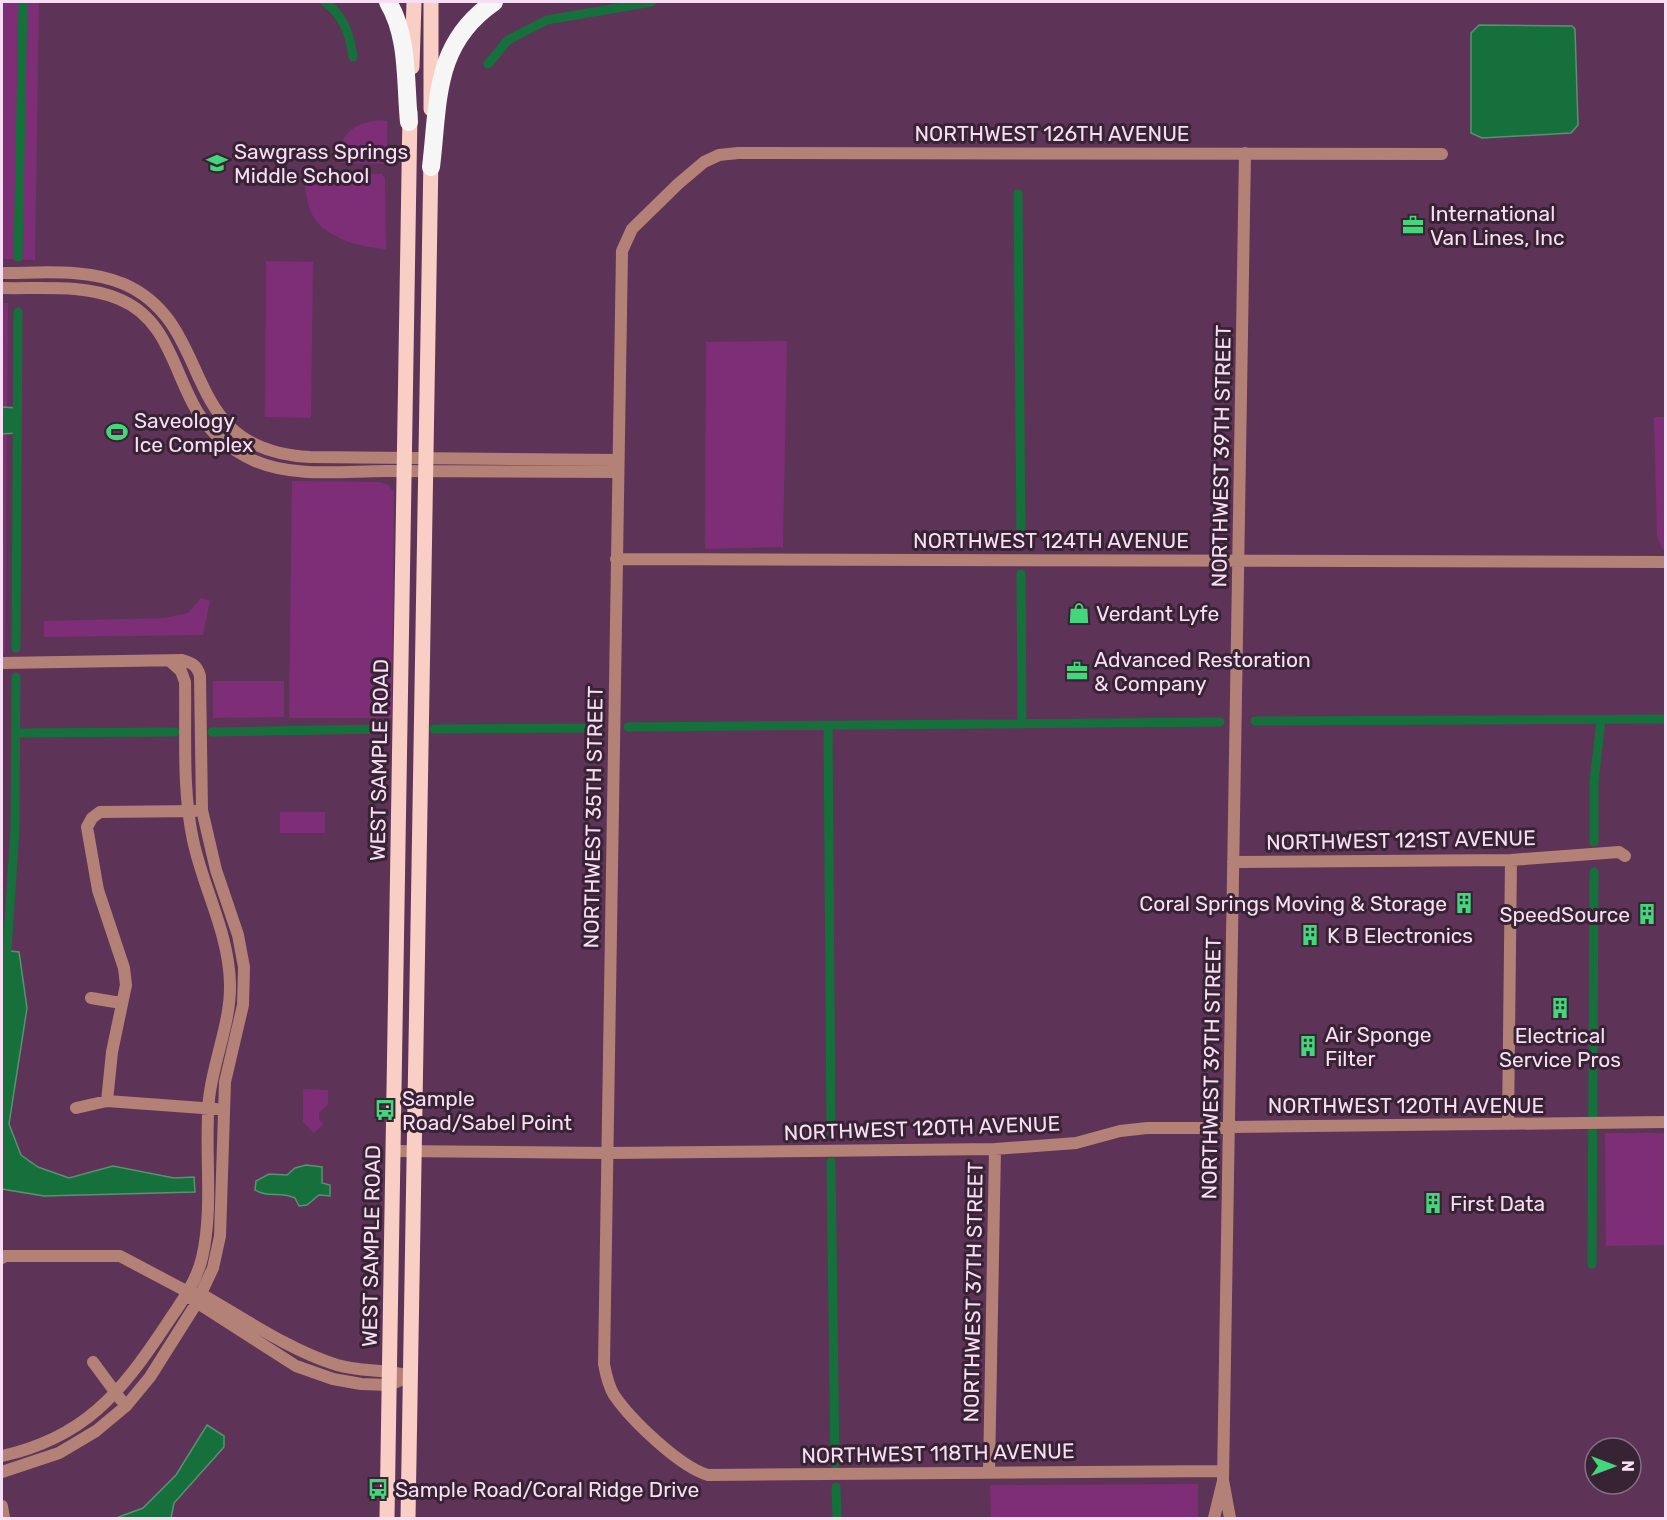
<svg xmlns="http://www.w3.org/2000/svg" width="1667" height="1520" viewBox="0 0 1667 1520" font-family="Rubik,sans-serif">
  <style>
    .green { fill: #7e2e76 }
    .water { fill: #16703b; stroke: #5a9172; stroke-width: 1.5 }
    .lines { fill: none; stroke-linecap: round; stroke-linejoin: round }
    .canal { stroke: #16703b; stroke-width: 9 }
    .minor { stroke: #b48177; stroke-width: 12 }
    .major { stroke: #f8cec5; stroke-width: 15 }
    .highway { stroke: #f6f6f6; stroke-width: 18 }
    .labels { text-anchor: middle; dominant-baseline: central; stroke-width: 6; stroke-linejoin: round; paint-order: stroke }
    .street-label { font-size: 21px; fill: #f8def4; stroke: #372334 }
    .poi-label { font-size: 21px; fill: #f8def4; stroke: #372334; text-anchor: start }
  </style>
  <rect width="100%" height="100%" fill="#5d3358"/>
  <path class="green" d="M2 2H39L35 260 2 259Z
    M379 120 387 121V164L339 163C340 133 350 125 379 120Z
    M303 173 382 174 385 178 386 249C359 247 321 238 310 210 306 199 305 185 303 173Z
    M266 261 313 262 311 418 265 417Z
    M2 303H8L5 653H2Z
    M787 341 783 547 705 549 706 342Z
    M1654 417H1665V549H1662L1657 536Z
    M292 481 380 482 388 485 394 492 392 718H289Z
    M201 598 210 601 203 635 44 637V621L164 618 188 613Z
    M213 681H284V717L213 718Z
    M280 812H325V833H280Z
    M303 1089 328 1090V1104L319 1113V1120L324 1124 314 1133 303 1122Z
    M1605 1133H1665V1245L1606 1246Z
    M1198 1484V1518H991L990 1485Z"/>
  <path class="water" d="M1479 25 1572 26 1575 29 1578 125 1571 133 1482 138 1471 133V33Z
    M2 407 18 408 17 433 2 434Z
    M2 950 19 952 27 1008 9 1124 21 1155 38 1167 69 1178 113 1166 174 1178 194 1177 195 1192 44 1196 2 1189Z
    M306 1165 322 1167V1183L330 1185V1196L319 1195 307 1205 299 1206 295 1198C282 1191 267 1198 255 1190L256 1181 269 1174 287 1175 295 1168Z
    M207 1425 224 1436V1447L174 1503 171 1518H116L143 1508 176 1475Z"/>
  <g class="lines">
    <path class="canal" d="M325 2C344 16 350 35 353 57
      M488 64 508 40 547 20 652 2
      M1018 194 1021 544
      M18 257 23 2
      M1021 574 1022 724
      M16 648 18 312
      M1255 721 1666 719
      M828 726 831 1136
      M628 727 1220 722
      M434 729 597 728
      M212 732 382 729
      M16 733 175 732
      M1594 842V782L1601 720
      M7 950 15 830 16 677
      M831 1162 835 1464
      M1592 1264 1594 872
      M836 1487 837 1518"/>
    <path class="minor" d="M2 273C41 273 87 268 124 284 219 326 174 450 310 457L618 460
      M2 288C40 289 83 284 119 299 168 319 173 371 197 411 210 433 232 451 255 461 294 478 344 471 386 471 463 471 540 471 618 472
      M616 559 1666 562
      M2 663 182 660C192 663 197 665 200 676L202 810 216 870 238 935 244 967 243 1005 225 1082 220 1236 213 1268 196 1304 150 1377 126 1406 96 1431 59 1453 2 1472
      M1233 862 1511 860 1619 852 1625 856
      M91 998 121 1003
      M107 1101 112 1052 126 985 124 968 98 890 87 827 92 818 100 812 195 811
      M76 1108 107 1101 216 1109
      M1508 1124 1511 860
      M393 1151 607 1153 995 1149 1076 1143 1120 1131 1147 1128 1666 1122
      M2 1258 5 1256H120L188 1292 201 1294C245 1319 289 1350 337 1365 361 1372 386 1369 411 1376
      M193 1300 296 1366 333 1379 361 1384 389 1385 411 1376
      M93 1362 121 1400
      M2 1456C84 1438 121 1393 166 1325 180 1304 196 1283 202 1258 214 1206 204 1152 209 1099 213 1061 231 1022 230 984 229 933 203 888 193 840 182 789 186 733 185 682L181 671 170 661
      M1223 1471 708 1475C680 1467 631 1420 614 1395 608 1385 606 1375 604 1364L622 251 632 229 678 184 704 162 719 155 738 153 1442 154
      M989 1472 995 1149
      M2 1506 4 1518
      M1214 1518 1223 1481
      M1230 1518 1223 1480 1245 153"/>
    <path class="major" d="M412 67 414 2
      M431 109V2
      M387 1518 410 112
      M408 1518 431 157"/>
    <path class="highway" d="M388 2C409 37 405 82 409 122
      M431 167C439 101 433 44 494 2"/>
  </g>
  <defs>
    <symbol id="school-bare" viewBox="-9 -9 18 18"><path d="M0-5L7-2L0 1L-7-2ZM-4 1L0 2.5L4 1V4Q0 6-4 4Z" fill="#43d77b" stroke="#372334" stroke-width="2.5" paint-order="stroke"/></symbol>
    <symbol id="office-bare" viewBox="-9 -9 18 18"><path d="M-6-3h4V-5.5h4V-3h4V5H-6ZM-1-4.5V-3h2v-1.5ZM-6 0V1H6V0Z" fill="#43d77b" stroke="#372334" stroke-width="2.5" paint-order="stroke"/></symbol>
    <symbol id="stadium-bare" viewBox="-9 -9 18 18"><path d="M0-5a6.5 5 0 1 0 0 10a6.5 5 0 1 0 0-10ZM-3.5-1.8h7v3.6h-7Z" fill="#43d77b" stroke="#372334" stroke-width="2.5" paint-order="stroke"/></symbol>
    <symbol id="shop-bare" viewBox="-9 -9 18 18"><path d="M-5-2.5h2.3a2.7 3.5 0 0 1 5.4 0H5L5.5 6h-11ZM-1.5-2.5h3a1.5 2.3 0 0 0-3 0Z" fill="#43d77b" stroke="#372334" stroke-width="2.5" paint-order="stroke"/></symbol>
    <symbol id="building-bare" viewBox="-9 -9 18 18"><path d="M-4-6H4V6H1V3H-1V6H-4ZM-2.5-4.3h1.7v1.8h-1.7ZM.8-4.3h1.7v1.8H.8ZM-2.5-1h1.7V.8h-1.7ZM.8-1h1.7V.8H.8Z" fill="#43d77b" stroke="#372334" stroke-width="2.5" paint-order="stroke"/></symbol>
    <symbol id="bus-bare" viewBox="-9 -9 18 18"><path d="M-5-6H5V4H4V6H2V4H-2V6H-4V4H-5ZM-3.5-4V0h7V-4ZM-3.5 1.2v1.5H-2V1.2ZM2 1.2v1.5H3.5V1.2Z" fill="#43d77b" stroke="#372334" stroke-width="2.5" paint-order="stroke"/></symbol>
  </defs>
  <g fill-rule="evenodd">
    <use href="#school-bare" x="202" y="148" width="30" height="30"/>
    <use href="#office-bare" x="1398" y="210" width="30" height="30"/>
    <use href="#stadium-bare" x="102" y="417" width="30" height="30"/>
    <use href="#shop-bare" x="1064" y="598" width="30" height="30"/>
    <use href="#office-bare" x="1062" y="656" width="30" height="30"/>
    <use href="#building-bare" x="1449" y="888" width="30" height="30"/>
    <use href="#building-bare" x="1632" y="899" width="30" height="30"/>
    <use href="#building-bare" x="1295" y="920" width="30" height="30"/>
    <use href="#building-bare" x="1545" y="993" width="30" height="30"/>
    <use href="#building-bare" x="1293" y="1031" width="30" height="30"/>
    <use href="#bus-bare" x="370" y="1095" width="30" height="30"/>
    <use href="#building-bare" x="1418" y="1188" width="30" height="30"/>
    <use href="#bus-bare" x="363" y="1474" width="30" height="30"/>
  </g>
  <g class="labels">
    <g class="street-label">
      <text x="1052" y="133">NORTHWEST 126TH AVENUE</text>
      <text transform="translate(1221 456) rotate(-89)">NORTHWEST 39TH STREET</text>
      <text x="1051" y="540">NORTHWEST 124TH AVENUE</text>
      <text transform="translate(379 760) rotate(-89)">WEST SAMPLE ROAD</text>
      <text transform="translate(593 817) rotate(-89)">NORTHWEST 35TH STREET</text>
      <text transform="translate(1401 840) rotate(-1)">NORTHWEST 121ST AVENUE</text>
      <text transform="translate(1211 1068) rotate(-89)">NORTHWEST 39TH STREET</text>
      <text x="1406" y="1105">NORTHWEST 120TH AVENUE</text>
      <text transform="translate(922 1128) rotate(-2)">NORTHWEST 120TH AVENUE</text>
      <text transform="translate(371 1246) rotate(-89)">WEST SAMPLE ROAD</text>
      <text transform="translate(973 1292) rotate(-89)">NORTHWEST 37TH STREET</text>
      <text transform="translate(938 1453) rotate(-1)">NORTHWEST 118TH AVENUE</text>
    </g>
    <g class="poi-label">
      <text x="234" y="151">Sawgrass Springs<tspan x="234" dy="24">Middle School</tspan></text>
      <text x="1430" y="213">International<tspan x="1430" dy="24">Van Lines, Inc</tspan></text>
      <text x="134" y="420">Saveology<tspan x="134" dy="24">Ice Complex</tspan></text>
      <text x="1096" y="613">Verdant Lyfe</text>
      <text x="1094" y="659">Advanced Restoration<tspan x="1094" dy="24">&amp; Company</tspan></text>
      <text x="1447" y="903" text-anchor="end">Coral Springs Moving &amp; Storage</text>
      <text x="1630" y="914" text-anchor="end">SpeedSource</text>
      <text x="1327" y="935">K B Electronics</text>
      <text x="1325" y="1034">Air Sponge<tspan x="1325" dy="24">Filter</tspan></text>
      <text x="1560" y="1035" text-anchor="middle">Electrical<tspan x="1560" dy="24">Service Pros</tspan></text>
      <text x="402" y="1098">Sample<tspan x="402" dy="24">Road/Sabel Point</tspan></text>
      <text x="1450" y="1203">First Data</text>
      <text x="395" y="1489">Sample Road/Coral Ridge Drive</text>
    </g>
  </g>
  <rect width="1667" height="1520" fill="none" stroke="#f8def4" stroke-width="6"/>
  <g transform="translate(1613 1466) rotate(90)"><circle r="28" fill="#372334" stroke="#846e81" stroke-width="1.5"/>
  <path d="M0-4.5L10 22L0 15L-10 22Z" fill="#43d77b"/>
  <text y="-9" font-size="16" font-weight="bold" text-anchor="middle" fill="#f8def4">N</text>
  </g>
</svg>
